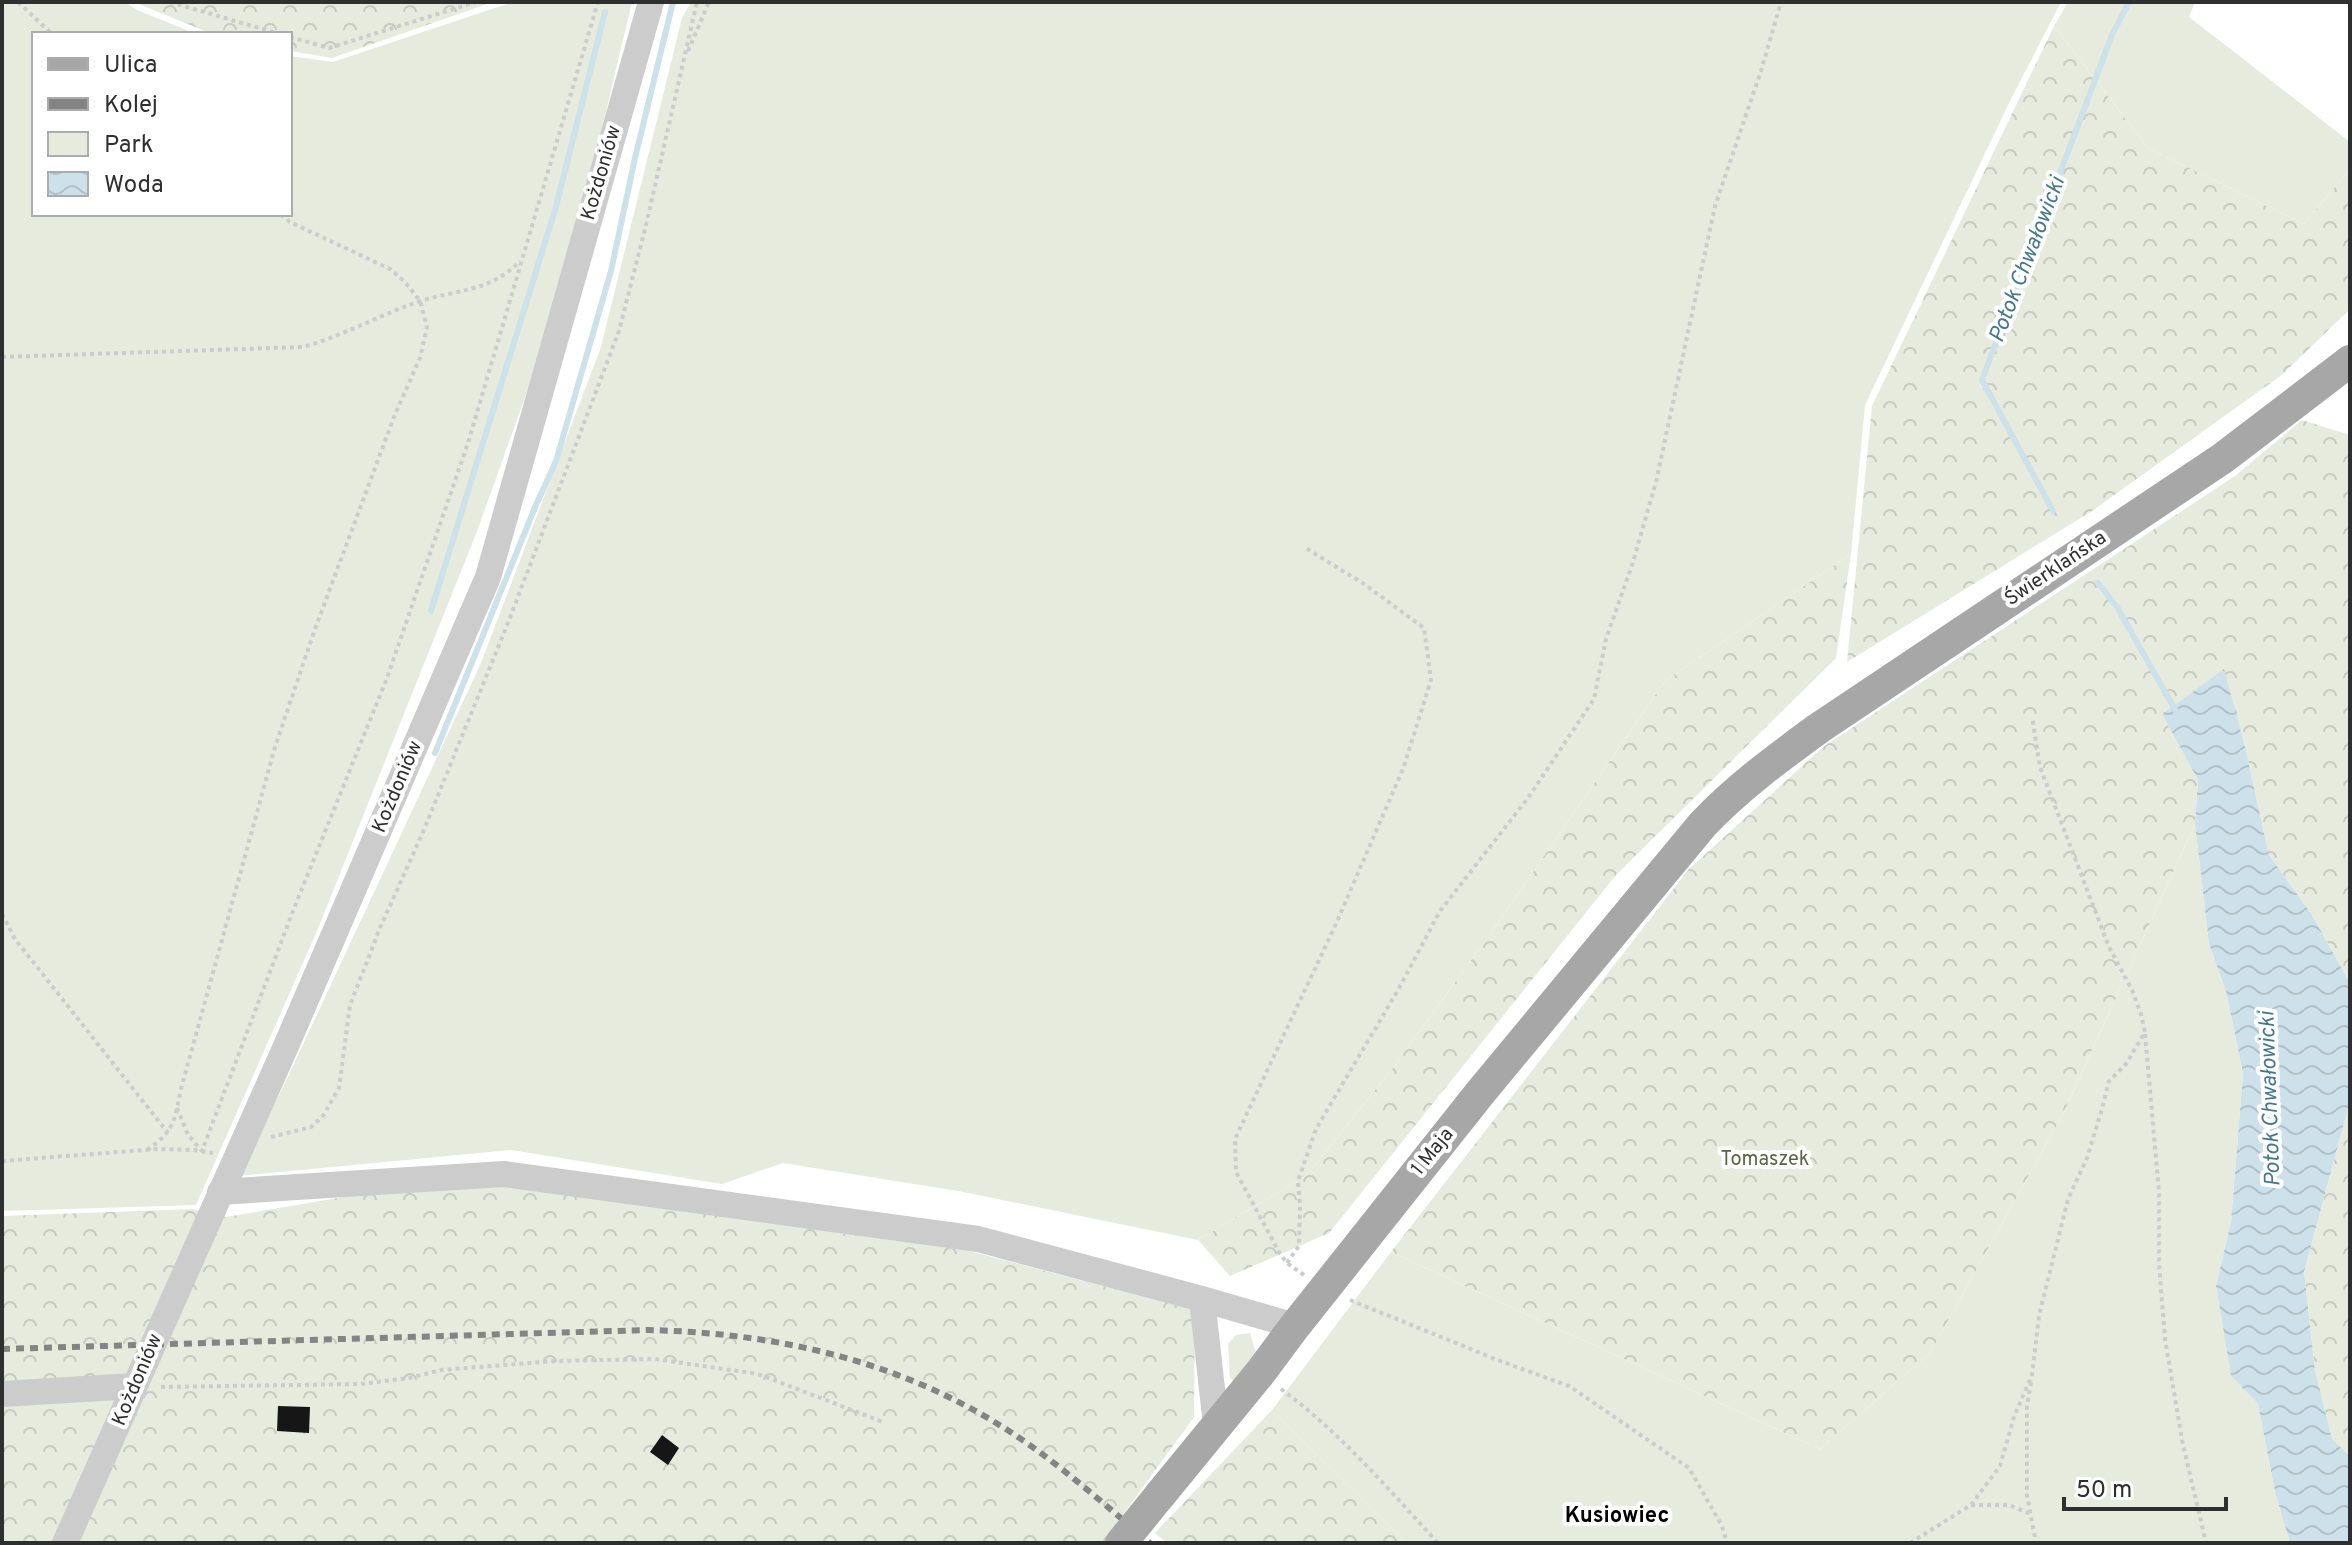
<svg xmlns="http://www.w3.org/2000/svg" width="2352" height="1545" viewBox="0 0 2352 1545" font-family="Overpass,sans-serif">
  <style>
    .green { fill: #e6ebde }
    .forest { fill: url(#forest-crowns) }
    .water { fill: url(#water-waves) }
    .lines { fill: none; stroke-linecap: round; stroke-linejoin: round }
    .stream { stroke: #cce1e9; stroke-width: 6 }
    .building { fill: #161616 }
    .path { stroke: #ccc; stroke-width: 4; stroke-dasharray: 4 4; stroke-linecap: butt }
    .minor { stroke: #ccc; stroke-width: 26 }
    .major { stroke: #a7a7a7; stroke-width: 32 }
    .rail { stroke: #848484; stroke-width: 6; stroke-dasharray: 8 6; stroke-linecap: butt }
    .major-bridge { stroke: #a7a7a7; stroke-width: 32 }
    .labels { text-anchor: middle; dominant-baseline: central; stroke-width: 8; stroke-linejoin: round; paint-order: stroke }
    .street-label { font-size: 20px; fill: #2f2f2f; stroke: #fff }
    .park-label { font-size: 20px; fill: #576740; stroke: #fff }
    .water-label { font-size: 22px; font-style: italic; fill: #44788a; stroke: #fff }
    .neighbourhood-label { font-size: 22px; font-weight: bold; fill: #000; stroke: #fff }
  </style>
  <defs>
    <pattern id="forest-crowns" width="20" height="18" patternUnits="userSpaceOnUse" patternTransform="scale(2)"><rect width="20" height="18" fill="#e6ebde"/><path d="M2 6a3 3 0 1 1 6 0M12 15a3 3 0 1 1 6 0" fill="none" stroke="#c6cabf"/></pattern>
    <pattern id="water-waves" width="16" height="10" patternUnits="userSpaceOnUse" patternTransform="scale(2)"><rect width="16" height="10" fill="#cce1e9"/><path d="M0 5q4-4 8 0t8 0" fill="none" stroke="#b0c1c8"/></pattern>
  </defs>
  <rect width="100%" height="100%" fill="#fff"/>
  <path class="green" d="M2 2H125L137 10 196 34H34V214H290V56L333 62 513 2H632L586 195 532 378 476 534 317 931 196 1205 2 1211Z
    M691 2H2061L2010 101 1865 405 1851 554 1665 681 1488 937 1392 1069 1306 1176 1198 1240 958 1191 783 1163 722 1184 511 1150 238 1176 286 1081 481 663 601 347 682 18Z
    M2068 2H2195L2189 17 2350 142V169L2304 224 2148 148 2054 26Z
    M2195 824 2209 944 2226 991 2243 1073 2231 1222 2216 1286 2231 1376 2258 1404 2275 1492 2290 1543H1406L1272 1410 1391 1252 1820 1449 1930 1353 2063 1114Z
    M1250 1333 1257 1356 1236 1383 1230 1378 1228 1344 1236 1335Z"/>
  <path class="forest" d="M134 2H493L332 58 290 51V34H212Z
    M2054 26 2148 148 2304 224 2350 169V309L2283 374 2092 511 1847 662 1872 406Z
    M2302 420 2350 435V983L2312 915 2269 855 2245 747 2223 670 2162 714 2198 780 2195 824 2063 1114 1930 1353 1820 1449 1391 1252 1689 869 1823 747 2235 476Z
    M1851 554 1836 658 1616 875 1329 1233 1230 1276 1198 1240 1306 1176 1392 1069 1488 937 1665 681Z
    M2350 1101V1456L2332 1439 2315 1370 2304 1272Z
    M505 1186 969 1251 1195 1310 1194 1417 1111 1531 1126 1543H2V1216L192 1209 226 1217 385 1190Z
    M1272 1410 1406 1543H1167L1155 1533Z"/>
  <path class="water" d="M2224 669 2245 747 2269 855 2312 915 2350 983V1101L2304 1272 2315 1370 2332 1439 2350 1456V1543H2290L2275 1492 2258 1404 2231 1376 2216 1286 2231 1222 2243 1073 2226 991 2209 944 2195 824 2198 780 2162 714Z"/>
  <g class="lines">
    <path class="stream" d="M2053 511 1982 380 2112 35 2129 2
      M2098 583 2117 607 2177 713
      M431 611 555 210 605 12
      M435 753 536 505 556 461 611 271 635 158 673 2"/>
  </g>
  <path class="building" d="M278 1406 310 1407 309 1433 277 1431Z
    M662 1435 679 1448 668 1465 650 1452Z"/>
  <g class="lines">
    <path class="path" d="M18 2 52 34
      M170 2 280 34
      M290 37 329 48 476 2
      M688 51 709 2
      M2 357 303 347C343 336 379 315 418 302 456 289 489 293 520 261
      M2 914 15 939 168 1133
      M2145 1034 2159 1192V1264L2165 1339 2182 1440 2206 1543
      M177 1108 188 1135 202 1151 293 911 387 678 468 443 598 2
      M271 1137 311 1127 323 1116 339 1088 350 1005 380 928 423 832 508 623 619 331 646 225 697 2
      M147 1150C174 1132 175 1119 181 1089L275 747 315 629 394 417 420 358 427 327 420 301 405 282 390 269 290 222 280 214
      M2 1161 157 1149 194 1150 213 1153
      M1287 1263 1299 1246 1300 1207 1298 1181 1316 1129 1398 990 1440 911 1528 798 1594 699 1606 639 1632 565 1656 482 1715 206 1761 71 1781 2
      M1304 1275 1287 1263 1280 1254 1236 1172 1235 1139 1335 926 1403 769 1431 680 1424 628 1364 584 1304 547
      M1350 1300 1495 1359 1569 1386 1689 1468 1722 1526 1727 1543
      M2031 1382 2027 1406V1495L2036 1543
      M161 1387 360 1384 409 1378 441 1370 555 1361 655 1359 758 1374 883 1422
      M1281 1389C1341 1433 1388 1489 1438 1543
      M1971 1505H2009L2031 1514
      M1910 1543 1971 1505 2000 1466 2014 1417 2032 1375 2039 1316 2068 1199 2087 1158 2102 1109 2109 1081 2126 1064 2145 1032 2141 1014 2132 990 2109 947 2040 767 2032 717"/>
    <path class="minor" d="M220 1192 504 1174 978 1239 1202 1299 1295 1326
      M1202 1299 1216 1425
      M2 1394 134 1386
      M65 1543 286 1046 488 577 651 2"/>
    <path class="major" d="M1160 1495 1260 1373 1295 1326 1480 1093 1703 824C1738 787 1778 758 1819 728L2223 458 2350 361"/>
    <path class="rail" d="M2 1349 648 1330C778 1333 902 1361 1012 1433 1061 1465 1105 1505 1150 1543"/>
    <path class="major-bridge" d="M1121 1543 1160 1495"/>
  </g>
  <g class="labels">
    <g class="street-label">
      <text transform="translate(602 173) rotate(-74)">Kożdoniów</text>
      <text transform="translate(2056 569) rotate(-34)">Świerklańska</text>
      <text transform="translate(398 787) rotate(-67)">Kożdoniów</text>
      <text transform="translate(1433 1152) rotate(-51)">1 Maja</text>
      <text transform="translate(138 1380) rotate(-67)">Kożdoniów</text>
    </g>
    <g class="park-label">
      <text x="1765" y="1160">Tomaszek</text>
    </g>
    <g class="water-label">
      <text transform="translate(2028 260) rotate(-69)">Potok Chwałowicki</text>
      <text transform="translate(2271 1099) rotate(-92)">Potok Chwałowicki</text>
    </g>
    <g class="neighbourhood-label">
      <text x="1617" y="1516">Kusiowiec</text>
    </g>
  </g>
  <rect width="2352" height="1545" fill="none" stroke="#2f2f2f" stroke-width="8"/>
  <rect x="32" y="32" width="260" height="184" fill="#ffffff" stroke="#acacac" stroke-width="2"/>
  <rect x="48" y="58" width="40" height="12" fill="#a7a7a7" stroke="#acacac" stroke-width="2"/>
  <text x="104" y="72" font-size="24" fill="#2f2f2f">Ulica</text>
  <rect x="48" y="98" width="40" height="12" fill="#848484" stroke="#acacac" stroke-width="2"/>
  <text x="104" y="112" font-size="24" fill="#2f2f2f">Kolej</text>
  <rect x="48" y="132" width="40" height="24" fill="#e6ebde" stroke="#acacac" stroke-width="2"/>
  <text x="104" y="152" font-size="24" fill="#2f2f2f">Park</text>
  <rect x="48" y="172" width="40" height="24" fill="url(#water-waves)" stroke="#acacac" stroke-width="2"/>
  <text x="104" y="192" font-size="24" fill="#2f2f2f">Woda</text>
  <path d="M2064 1497v12h162v-12" fill="none" stroke="#2f2f2f" stroke-width="4"/>
  <text x="2076" y="1497" font-size="24" fill="#2f2f2f" stroke="#ffffff" stroke-width="6" paint-order="stroke">50 m</text>
</svg>
